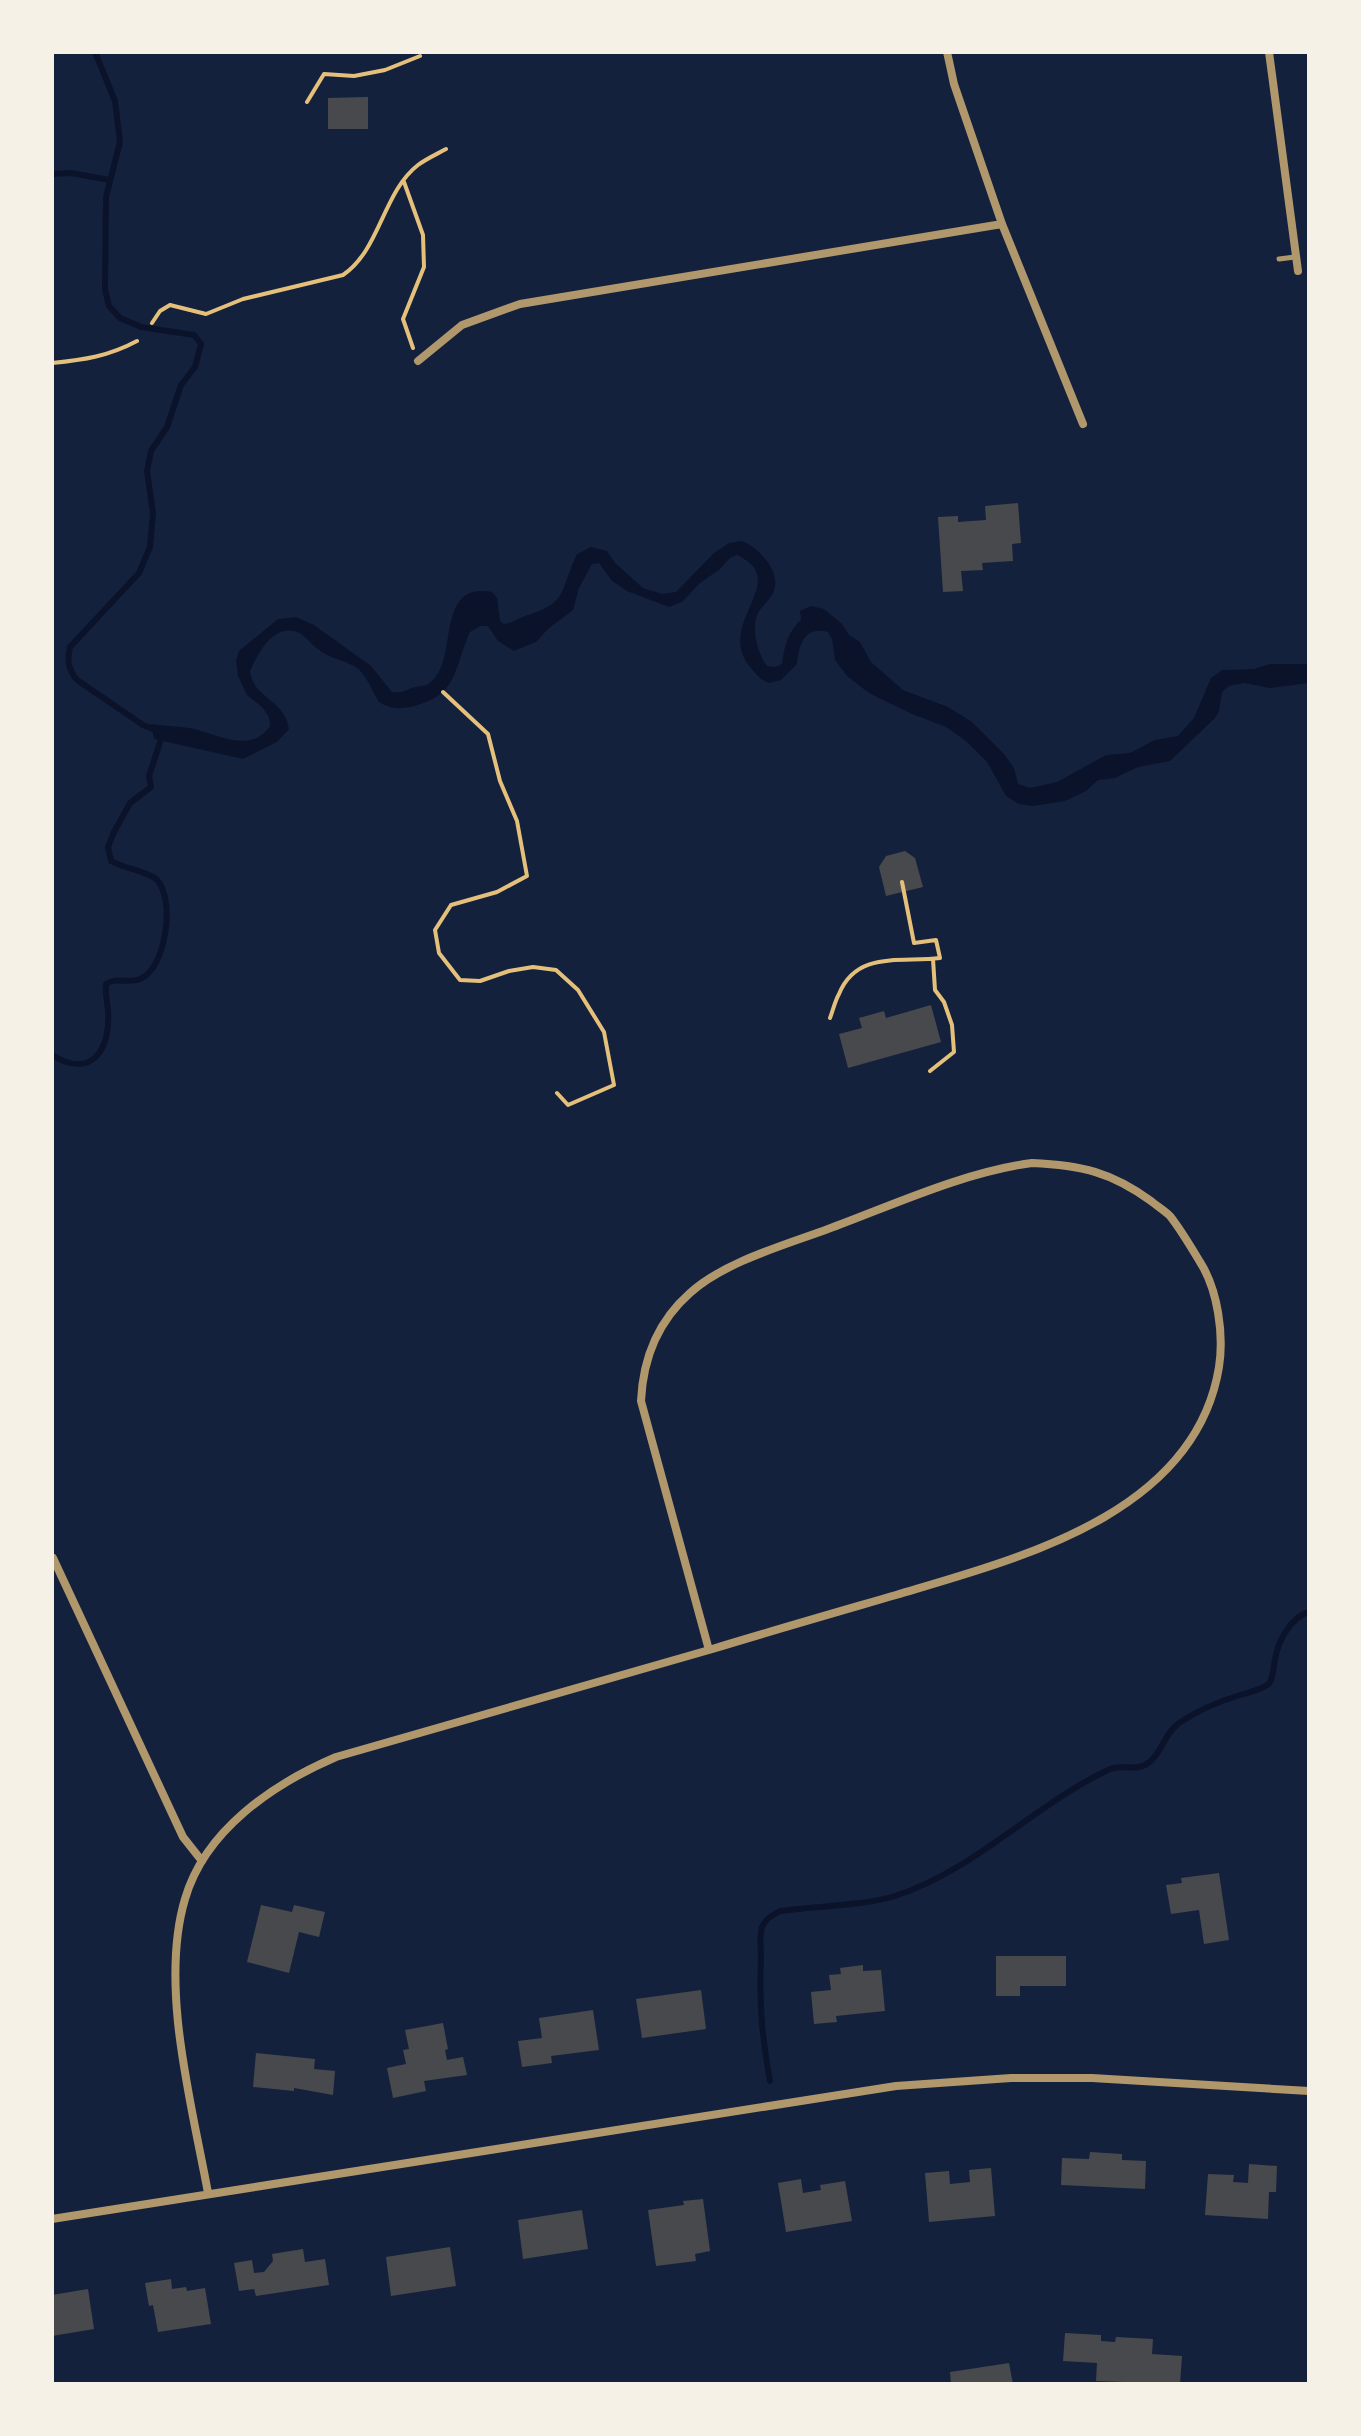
<svg xmlns="http://www.w3.org/2000/svg" width="1361" height="2436" viewBox="0 0 1361 2436" font-family="Lato,sans-serif">
  <style>
    .water { fill: #0b132b }
    .lines { fill: none; stroke-linecap: round; stroke-linejoin: round }
    .stream { stroke: #0b132b; stroke-width: 6 }
    .building { fill: #48494c }
    .path { stroke: #e5c07b; stroke-width: 4 }
    .service { stroke: #b1986c; stroke-width: 5 }
    .minor { stroke: #b1986c; stroke-width: 8 }
  </style>
  <rect width="100%" height="100%" fill="#14213d"/>
  <path class="water" d="M742 541C758 547 781 571 774 590 772 598 764 604 759 611 750 627 757 652 767 666L775 667 782 664C784 647 788 631 801 620L800 611 811 606 824 609 842 624 849 635 860 642 871 662 903 690 948 707 972 722 1004 754 1014 768 1018 784 1030 788 1057 782 1106 755 1130 753 1155 740 1178 736 1194 718 1211 678 1222 670 1254 669 1270 664H1309V683L1269 688 1245 683 1229 686 1222 692 1219 711 1215 718 1170 761 1138 767 1115 778 1098 780 1086 791 1065 801 1033 806 1019 804 1006 796 987 762 966 741 946 727 912 714 869 693 847 676 835 660 832 639 828 632C804 626 799 645 797 664L781 680 769 683C760 680 756 674 750 667 714 623 793 581 737 555L730 558 719 570 700 583 682 602 669 607 627 591 612 581 599 563 592 564 579 588 573 610 548 629 536 642 514 651 498 641 488 626H480L470 632C453 670 459 696 410 707 398 709 390 709 379 702 371 690 367 674 354 666 343 660 329 658 319 650 311 645 304 633 294 631 271 626 257 656 250 671 253 699 284 698 289 729L277 742 243 759 154 739 151 724C166 726 180 726 195 729 220 736 252 753 270 726L269 717 262 707 247 695 238 676 236 661 239 651 278 619 296 617 314 625 371 666 392 692C403 694 406 689 416 687 422 685 423 687 428 684 461 665 432 581 492 592L497 598 500 621 504 624C512 623 515 620 522 617 570 602 558 594 577 554L591 547 607 551 615 563 643 588 662 594 676 592 714 553 729 543Z"/>
  <g class="lines">
    <path class="stream" d="M52 174 71 173 110 180
      M52 1055C92 1080 111 1049 108 1010 107 1001 105 994 106 984 118 976 130 985 142 978 165 967 176 901 157 880 150 872 123 868 111 861L108 847 114 832 130 803 151 787 149 776 163 733 143 725 77 680C68 669 67 661 70 647L139 573 150 547 153 513 147 471 151 451 167 427 181 385 195 367 201 344 194 335 141 327 120 318 109 306 105 290 106 197 120 142 115 101 95 52
      M770 2081C762 2037 759 2003 761 1958 761 1947 759 1937 762 1927 766 1918 773 1915 780 1911 814 1906 863 1906 895 1896 975 1870 1035 1804 1110 1769 1121 1764 1134 1771 1145 1765 1161 1757 1164 1733 1179 1723 1197 1711 1220 1701 1240 1695 1251 1692 1260 1690 1269 1684 1274 1676 1273 1668 1275 1659 1278 1641 1291 1617 1309 1612"/>
  </g>
  <path class="building" d="M368 97V129H328V98Z
    M1018 503 1021 543 1012 544 1013 561 982 563 983 570 961 571 963 591 943 592 938 517 958 516V522L986 520 985 506Z
    M905 851 915 858 923 887 886 896 879 867 886 856Z
    M931 1005 941 1042 848 1068 839 1034 862 1028 859 1018 884 1011 886 1018Z
    M1219 1873 1229 1940 1204 1944 1199 1910 1171 1914 1166 1885 1182 1883 1181 1878Z
    M261 1905 292 1912 294 1905 325 1912 319 1937 299 1932 289 1973 247 1962Z
    M996 1956H1066V1986H1020V1996H996Z
    M863 1965V1971L881 1970 885 2011 836 2016 837 2022 814 2024 811 1992 831 1990 829 1975 841 1974 840 1968Z
    M701 1990 706 2029 642 2038 636 1999Z
    M593 2010 599 2050 551 2056 552 2063 522 2067 518 2041 542 2038 539 2018Z
    M443 2023 448 2049 445 2050 447 2060 463 2057 467 2075 424 2081 426 2091 393 2098 387 2068 406 2064 403 2050 409 2049 405 2030Z
    M256 2053 315 2059 314 2069 335 2071 333 2095 294 2088V2091L253 2087Z
    M1090 2152 1122 2154V2160L1146 2161 1145 2189 1061 2185 1062 2158 1089 2159Z
    M1249 2164 1277 2166 1276 2192H1269L1268 2219 1205 2215 1208 2174 1234 2175 1233 2182 1248 2183Z
    M991 2168 995 2216 929 2222 925 2173 949 2171 950 2184 970 2182 969 2170Z
    M801 2179 803 2193 821 2190 820 2185 845 2181 852 2221 786 2232 778 2183Z
    M703 2199 710 2251 695 2254 696 2261 656 2266 648 2210 684 2205 683 2201Z
    M582 2210 588 2249 523 2259 518 2220Z
    M450 2247 456 2286 391 2296 386 2257Z
    M303 2249 305 2262 325 2259 329 2285 256 2296 254 2289 239 2291 234 2263 252 2260 254 2273 264 2272 273 2261 272 2254Z
    M171 2279 172 2289 186 2287 187 2291 205 2288 211 2324 158 2332 153 2305 149 2306 145 2283Z
    M88 2289 94 2329 52 2336V2295Z
    M1065 2333 1101 2335V2341L1115 2342 1116 2337 1153 2339 1152 2354 1182 2356 1180 2384 1096 2381 1097 2363 1063 2361Z
    M1009 2363 1013 2384H951L950 2372Z"/>
  <g class="lines">
    <path class="path" d="M307 102 324 74 354 76 385 70 420 56
      M404 182 423 235 424 267 403 319 413 348
      M152 323 160 311 170 305 206 314 243 299 343 275C380 250 383 192 418 165 426 159 437 154 446 149
      M52 363C84 360 109 356 137 341
      M443 692 488 734 500 781 517 821 527 876 497 892 451 905 435 930 439 953 460 980 480 981 509 971 533 967 556 970 578 990 604 1032 614 1085 568 1105 557 1093
      M830 1018C833 1010 835 1001 839 994 857 950 902 963 940 958L936 940 914 943 902 882
      M930 1071 954 1052 952 1025 944 1002 935 990 933 959"/>
    <path class="service" d="M1279 259 1295 257"/>
    <path class="minor" d="M947 52 954 84 1002 224 1083 424
      M1269 52 1298 271
      M418 361 462 325 520 304 1002 224
      M1032 1163C1081 1165 1111 1172 1151 1201 1157 1206 1165 1211 1170 1216 1181 1230 1191 1247 1200 1262 1218 1290 1224 1335 1219 1367 1195 1515 1017 1559 896 1595 834 1613 771 1631 709 1650L641 1401C643 1358 657 1322 690 1293 724 1262 785 1245 828 1229 893 1205 964 1172 1032 1163Z
      M53 1558 183 1837 202 1861
      M208 2193C192 2105 159 1986 185 1899 205 1830 273 1784 336 1757L709 1650
      M52 2219 896 2086 1011 2078H1092L1309 2091"/>
  </g>
  <rect width="1361" height="2436" fill="none" stroke="#f6f1e7" stroke-width="108"/>
</svg>
